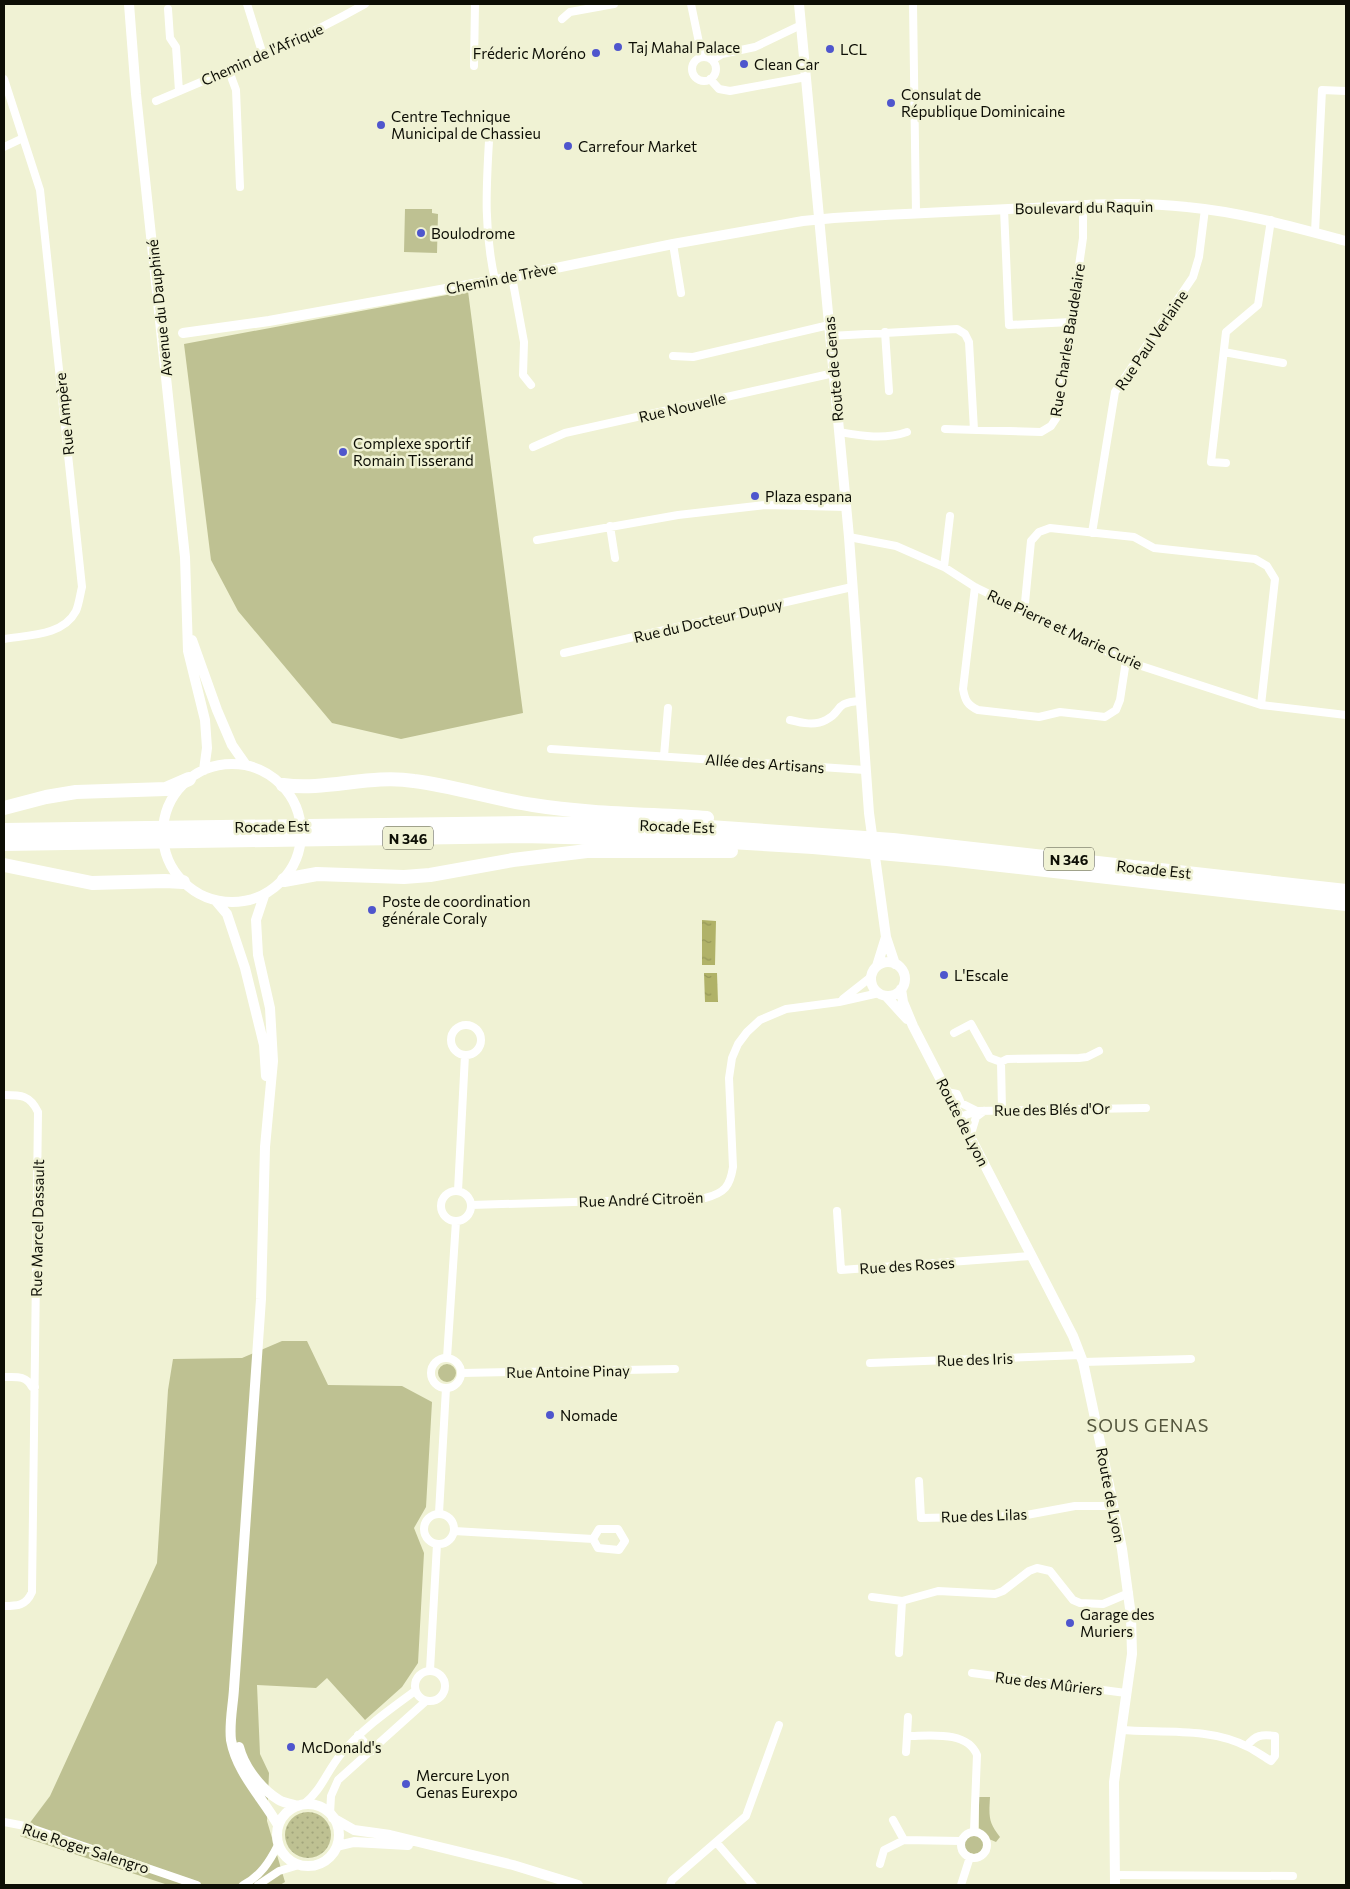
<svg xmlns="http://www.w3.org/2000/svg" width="1350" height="1889" viewBox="0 0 1350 1889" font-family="Commissioner,sans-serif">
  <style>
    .grass { fill: #bec192 }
    .garden { fill: url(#garden-dots) }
    .water { fill: url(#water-ripples) }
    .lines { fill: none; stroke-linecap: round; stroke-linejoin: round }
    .street { stroke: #fff; stroke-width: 8 }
    .secondary { stroke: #fff; stroke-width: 10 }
    .highway { stroke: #fff; stroke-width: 14 }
    .poi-dot { fill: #4f56cd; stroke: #f0f2d4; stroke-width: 2 }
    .labels { text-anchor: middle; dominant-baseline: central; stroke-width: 5; stroke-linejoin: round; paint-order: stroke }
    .shield { fill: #f0f2d4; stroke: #515243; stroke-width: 1 }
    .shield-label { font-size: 14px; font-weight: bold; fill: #0d0e05 }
    .poi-label { font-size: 15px; fill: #0d0e05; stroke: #f0f2d4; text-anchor: start }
    .street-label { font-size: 15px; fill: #0d0e05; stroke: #f0f2d4 }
    .quarter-label { font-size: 18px; letter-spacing: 1px; fill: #54563d; stroke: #f0f2d4 }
  </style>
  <defs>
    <pattern id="garden-dots" width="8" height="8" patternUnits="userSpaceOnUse" patternTransform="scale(1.25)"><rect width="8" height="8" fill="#bec192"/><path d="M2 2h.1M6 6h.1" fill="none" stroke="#a2a57c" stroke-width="1.8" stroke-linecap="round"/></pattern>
    <pattern id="water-ripples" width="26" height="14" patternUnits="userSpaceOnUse" patternTransform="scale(1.25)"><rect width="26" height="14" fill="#b0b268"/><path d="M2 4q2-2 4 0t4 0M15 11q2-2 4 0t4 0" fill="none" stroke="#969859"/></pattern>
  </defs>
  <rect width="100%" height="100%" fill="#f0f2d4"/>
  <path class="grass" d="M405 209H432V213L438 214 437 253 404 252Z
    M468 291 523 713 401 739 332 723 238 611 211 560 184 344Z
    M282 1341H307L328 1385 402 1386 432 1402 426 1507 414 1528 424 1553 418 1663 402 1687 365 1720 327 1678 316 1688 257 1685 260 1754 269 1773 267 1821 285 1882 280 1885H168L20 1836 50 1796 157 1563 168 1390 173 1359 242 1358Z
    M438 1373a9 9 0 1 1 18 0a9 9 0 1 1-18 0Z
    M979 1797H990C989 1816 988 1822 1000 1837L996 1842 989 1839 979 1828Z
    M964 1844a10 10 0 1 1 20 0a10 10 0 1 1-20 0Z"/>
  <path class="garden" d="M285 1835a23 23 0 1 1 46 0a23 23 0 1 1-46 0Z"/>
  <path class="water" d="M702 920 716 921 715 965H702Z
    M704 973H717L718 1002H705Z"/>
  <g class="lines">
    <path class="street" d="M247 4 263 55
      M691 4 702 57
      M913 4 916 214
      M168 9 170 38 176 47 179 91
      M562 19 570 12 614 4
      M692 69a12 12 0 1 1 24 0a12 12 0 1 1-24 0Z
      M712 60 722 54 755 47 801 25
      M474 66 475 4
      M229 71 236 90 240 187
      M4 79 40 190 82 587C80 595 79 604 76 611 63 636 28 635 4 639
      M710 79 719 89 730 91 806 77
      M156 101C227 71 298 42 365 4
      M489 141C486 191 484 231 495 280
      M4 147 23 138
      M1004 209 1009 325 1071 322
      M1315 232 1322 90 1346 91
      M673 244 681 293
      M512 277 524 342 523 375 531 385
      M885 332 889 391
      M830 336 957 329 965 334 969 342 974 430
      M1224 352 1283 363
      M673 356 693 357 829 325
      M945 429 1041 432 1051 426 1057 417 1083 238V205
      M839 432C862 436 884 440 907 432
      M533 447 565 433 834 373
      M1226 463 1211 462 1226 332 1258 305 1271 220
      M610 526 615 558
      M1092 533 1115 392 1193 277 1199 257 1205 209
      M849 537 896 546 944 567 975 587 1126 661 1261 705 1346 715
      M537 540 678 515 765 505 846 507
      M944 567 950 516
      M975 587 963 689C965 700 967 705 978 710L1039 717 1060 712 1105 717 1116 710 1120 700 1126 661
      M1024 613 1031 541 1039 532 1050 528 1134 537 1154 548 1255 559 1267 566 1275 579 1261 705
      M564 653 852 587
      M790 720C802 723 815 726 826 720 844 711 832 703 860 701
      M551 749 865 770
      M664 756 668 708
      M843 999 871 977
      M451 1040a15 15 0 1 1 30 0a15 15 0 1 1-30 0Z
      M954 1033 971 1024 990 1058 1001 1062
      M947 1092 957 1094 961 1103 977 1111
      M4 1095C21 1095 30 1095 38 1112L32 1592C26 1606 17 1606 4 1606
      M1002 1110 1001 1062 1007 1059 1079 1058 1087 1057 1099 1051
      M960 1117 977 1111 1146 1108
      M970 1137 976 1117 984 1111
      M441 1206a15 15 0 1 1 30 0a15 15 0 1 1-30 0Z
      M458 1191 465 1055
      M471 1205 705 1198C725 1193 730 1186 733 1167L729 1078 732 1058 738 1044 747 1032 760 1020 786 1009 839 1002 879 993
      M837 1211 841 1270 1031 1256
      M431 1373a15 15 0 1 1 30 0a15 15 0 1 1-30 0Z
      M447 1358 456 1221
      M1083 1362 1191 1359
      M870 1363 1081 1355
      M462 1373 675 1369
      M4 1377C16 1377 26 1375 32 1387H35
      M919 1481 921 1518 1021 1516 1075 1506H1113
      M439 1513 446 1388
      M424 1529a15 15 0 1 1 30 0a15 15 0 1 1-30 0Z
      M454 1531 593 1539 598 1548 619 1550 625 1541 618 1529H599L593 1539
      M872 1597 902 1601 938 1591 995 1594 1003 1591 1029 1571 1037 1568 1050 1571 1073 1600 1080 1603 1103 1604 1129 1593
      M899 1653 902 1601
      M430 1670 437 1544
      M415 1686a15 15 0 1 1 30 0a15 15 0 1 1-30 0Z
      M972 1673 1126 1693
      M908 1717 907 1736C929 1736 967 1730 977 1755L974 1831
      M1121 1730C1162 1733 1211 1727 1248 1747 1256 1751 1264 1757 1271 1761L1275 1756V1736C1262 1734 1255 1735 1247 1746
      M358 1735 372 1751
      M906 1752 907 1736
      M304 1804C321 1791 327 1771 341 1754 362 1729 389 1710 415 1691
      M330 1814 331 1796 338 1780 426 1701
      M893 1820 904 1840 961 1841
      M4 1822 25 1826 197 1885
      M961 1845a13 13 0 1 1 26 0a13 13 0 1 1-26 0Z
      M716 1842 753 1885
      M880 1864 884 1850 904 1840
      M1114 1875 1293 1876
      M243 1885C260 1877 270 1861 278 1845
      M258 1885 279 1871 299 1865
      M670 1885 672 1880 746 1816 779 1725
      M961 1885 970 1857"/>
    <path class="secondary" d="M129 4 136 94 185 557 188 651 205 720 207 748 204 770
      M799 4 849 537 869 813 886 937 895 964
      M183 333 269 321 512 277 673 244 803 221 834 218C900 214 966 211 1031 208 1083 205 1135 201 1187 207 1241 212 1294 227 1346 241
      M192 640 217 710 232 745 246 765
      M163 833a69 69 0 1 1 138 0a69 69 0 1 1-138 0Z
      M264 896 256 920 258 955 270 1008 273 1061 265 1147 261 1299 234 1689C233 1706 229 1723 231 1740 237 1773 262 1797 278 1825
      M216 901 227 914 245 968 264 1045 266 1076
      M871 979a17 17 0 1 1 34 0a17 17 0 1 1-34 0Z
      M877 966 886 937
      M901 989 903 1002 913 1026 1073 1336 1083 1362 1106 1470 1122 1549 1131 1616 1132 1654 1114 1782 1115 1885
      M886 996 907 1019
      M239 1747C244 1767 261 1789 279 1800 284 1803 291 1804 298 1806
      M277 1835a31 31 0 1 1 62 0a31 31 0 1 1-62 0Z
      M333 1818 354 1830 390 1835 513 1865 578 1885
      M337 1846 354 1842 408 1845"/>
    <path class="highway" d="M283 785C327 791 370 774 414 781 454 786 493 799 533 805 590 814 649 814 707 818
      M4 808 46 797 76 792 166 789 189 779
      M4 830 524 823 695 826 893 840 1346 891
      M4 844 521 836 696 840 813 847 947 859 1346 904
      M4 865 92 883 165 881 183 882
      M284 880 317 874 404 877 430 875 513 860 587 851H731"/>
  </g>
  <g class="poi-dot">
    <circle cx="618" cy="47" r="5"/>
    <circle cx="830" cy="49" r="5"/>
    <circle cx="596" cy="53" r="5"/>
    <circle cx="744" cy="64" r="5"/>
    <circle cx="891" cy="103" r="5"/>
    <circle cx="381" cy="125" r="5"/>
    <circle cx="568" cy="146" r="5"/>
    <circle cx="421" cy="233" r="5"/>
    <circle cx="343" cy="452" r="5"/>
    <circle cx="755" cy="496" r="5"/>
    <circle cx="372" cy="910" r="5"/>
    <circle cx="944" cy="975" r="5"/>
    <circle cx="550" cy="1415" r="5"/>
    <circle cx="1070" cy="1623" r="5"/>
    <circle cx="291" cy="1747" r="5"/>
    <circle cx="406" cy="1784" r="5"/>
  </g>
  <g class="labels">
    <g class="shield">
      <rect x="383" y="826.5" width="50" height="23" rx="4"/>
      <rect x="1044" y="847.5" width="50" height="23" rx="4"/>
    </g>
    <g class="shield-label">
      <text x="408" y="838">N 346</text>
      <text x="1069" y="859">N 346</text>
    </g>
    <g class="poi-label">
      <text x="628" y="47">Taj Mahal Palace</text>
      <text x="840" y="49">LCL</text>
      <text x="586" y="53" text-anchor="end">Fréderic Moréno</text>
      <text x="754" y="64">Clean Car</text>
      <text x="901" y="94">Consulat de<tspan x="901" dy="17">République Dominicaine</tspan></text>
      <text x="391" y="116">Centre Technique<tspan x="391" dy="17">Municipal de Chassieu</tspan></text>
      <text x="578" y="146">Carrefour Market</text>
      <text x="431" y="233">Boulodrome</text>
      <text x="353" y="443">Complexe sportif<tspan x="353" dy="17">Romain Tisserand</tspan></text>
      <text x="765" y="496">Plaza espana</text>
      <text x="382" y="901">Poste de coordination<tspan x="382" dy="17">générale Coraly</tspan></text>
      <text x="954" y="975">L'Escale</text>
      <text x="560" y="1415">Nomade</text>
      <text x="1080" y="1614">Garage des<tspan x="1080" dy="17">Muriers</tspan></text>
      <text x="301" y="1747">McDonald's</text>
      <text x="416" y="1775">Mercure Lyon<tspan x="416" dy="17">Genas Eurexpo</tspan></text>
    </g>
    <g class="street-label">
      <text transform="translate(262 54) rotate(-24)">Chemin de l'Afrique</text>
      <text transform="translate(1084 207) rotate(-1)">Boulevard du Raquin</text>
      <text transform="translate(501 278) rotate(-11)">Chemin de Trève</text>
      <text transform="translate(159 308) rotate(-96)">Avenue du Dauphiné</text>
      <text transform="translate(1067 340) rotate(-81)">Rue Charles Baudelaire</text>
      <text transform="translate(1151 340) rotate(-56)">Rue Paul Verlaine</text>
      <text transform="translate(833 369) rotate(-95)">Route de Genas</text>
      <text transform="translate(682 407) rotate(-13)">Rue Nouvelle</text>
      <text transform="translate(64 414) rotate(-96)">Rue Ampère</text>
      <text transform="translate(708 620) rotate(-13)">Rue du Docteur Dupuy</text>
      <text transform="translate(1065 629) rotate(25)">Rue Pierre et Marie Curie</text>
      <text transform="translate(765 763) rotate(4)">Allée des Artisans</text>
      <text transform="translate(272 826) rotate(-1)">Rocade Est</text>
      <text transform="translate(677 826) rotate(2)">Rocade Est</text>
      <text transform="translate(1154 869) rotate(6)">Rocade Est</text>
      <text transform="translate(1052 1109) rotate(-1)">Rue des Blés d'Or</text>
      <text transform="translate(963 1122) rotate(63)">Route de Lyon</text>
      <text transform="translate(641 1199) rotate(-2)">Rue André Citroën</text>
      <text transform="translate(37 1228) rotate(-89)">Rue Marcel Dassault</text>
      <text transform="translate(907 1265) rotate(-4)">Rue des Roses</text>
      <text transform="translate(975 1359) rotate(-2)">Rue des Iris</text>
      <text transform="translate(568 1371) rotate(-1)">Rue Antoine Pinay</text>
      <text transform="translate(1111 1495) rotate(79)">Route de Lyon</text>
      <text transform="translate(984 1515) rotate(-2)">Rue des Lilas</text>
      <text transform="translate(1049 1683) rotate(7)">Rue des Mûriers</text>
      <text transform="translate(86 1848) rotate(18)">Rue Roger Salengro</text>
    </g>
    <g class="quarter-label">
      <text x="1148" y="1425">SOUS GENAS</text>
    </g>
  </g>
  <rect width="1350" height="1889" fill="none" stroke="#0d0e05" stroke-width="10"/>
</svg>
